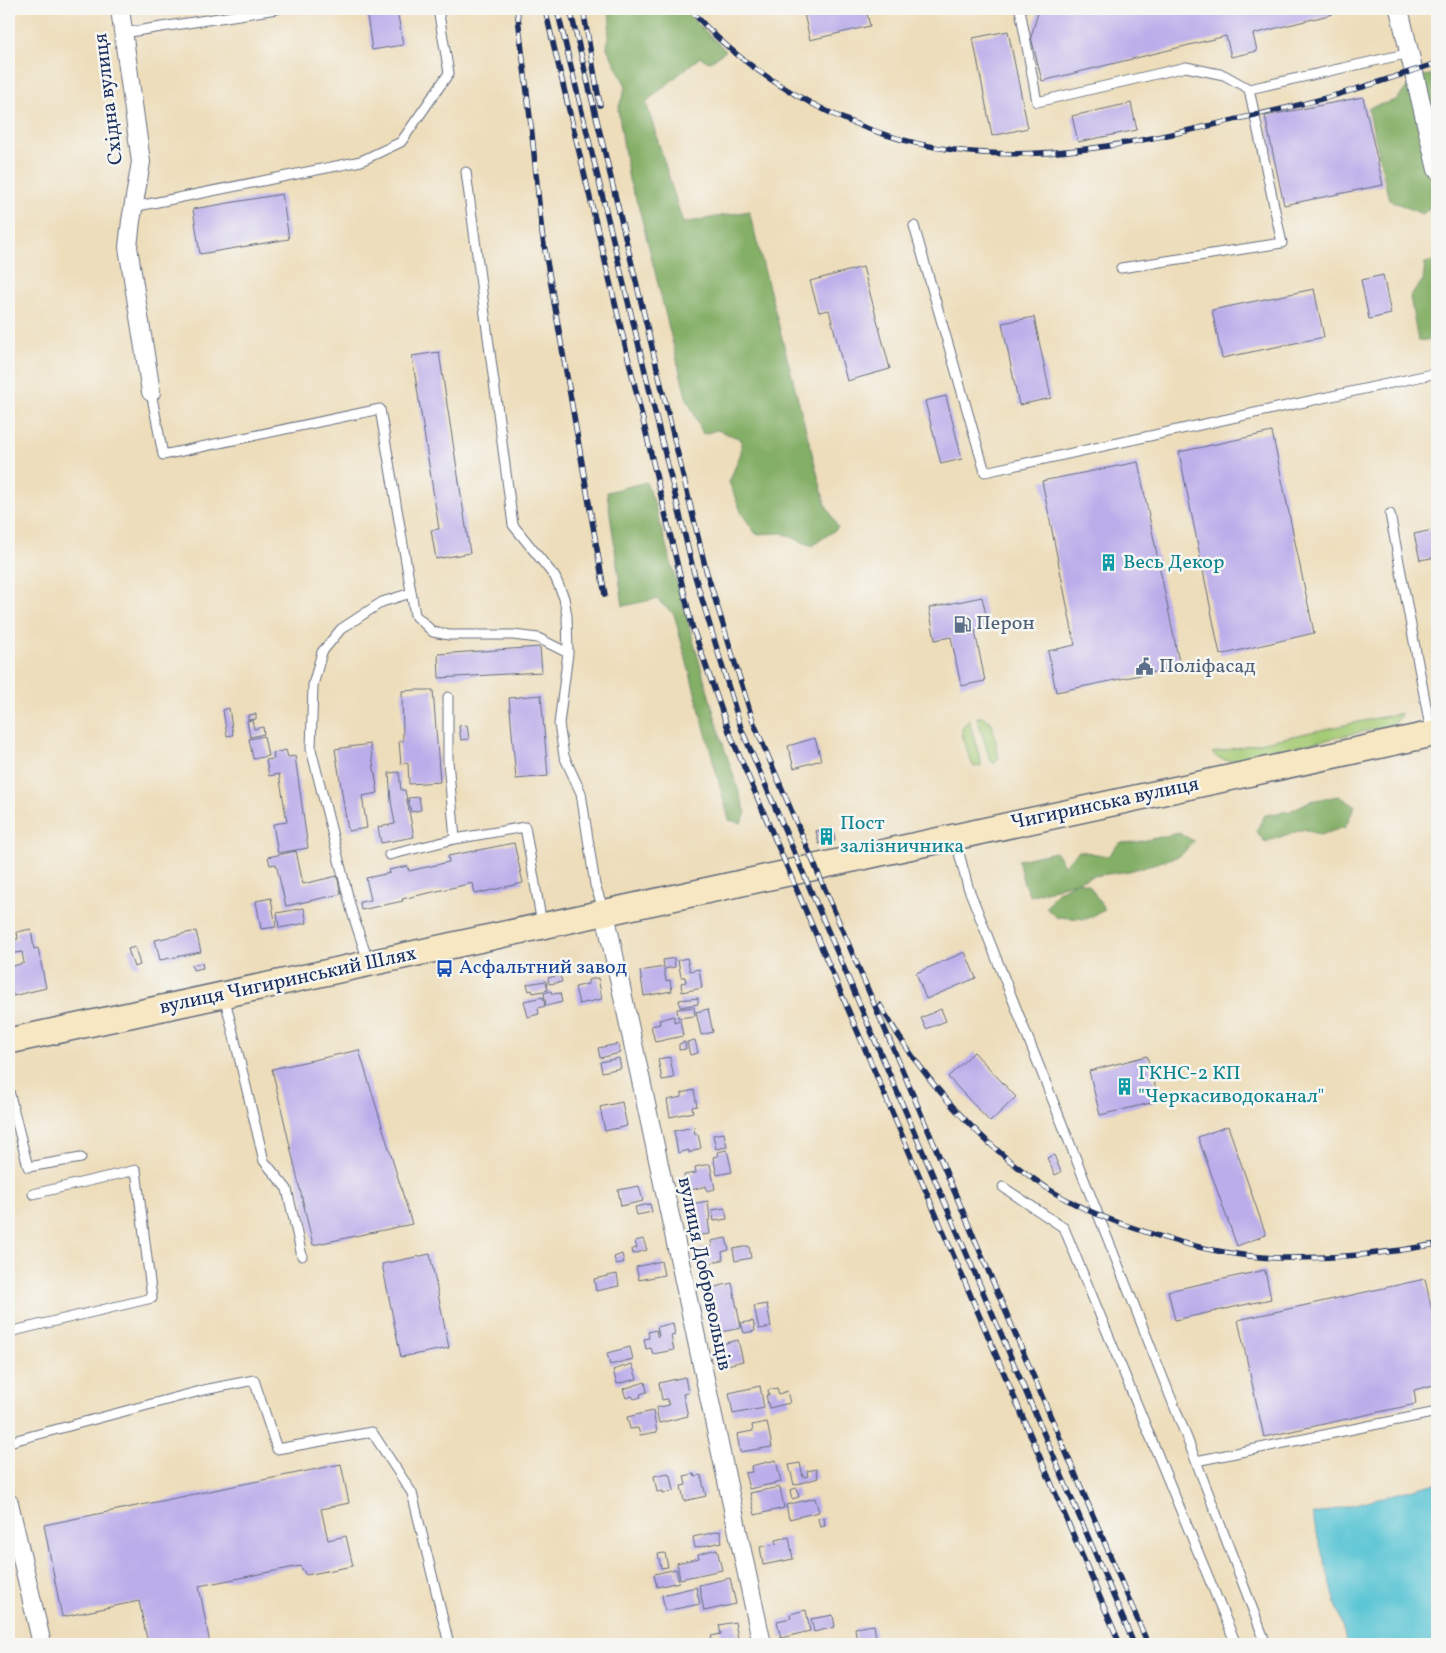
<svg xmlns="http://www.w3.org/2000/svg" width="1446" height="1653" viewBox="0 0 1446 1653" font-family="Vollkorn,serif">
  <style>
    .green { fill: #a6cb75; stroke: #607d6a }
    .forest { fill: #84af66; stroke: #506f62 }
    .water { fill: #5ac5d4; stroke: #3a7a99 }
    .building { fill: #bbadea }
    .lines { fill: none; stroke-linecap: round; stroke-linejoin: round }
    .lane-casing { stroke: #646c7e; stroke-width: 11 }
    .street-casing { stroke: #646c7e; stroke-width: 20 }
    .secondary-casing { stroke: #646c7e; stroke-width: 28 }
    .lane { stroke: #fff; stroke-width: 9 }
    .street { stroke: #fff; stroke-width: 18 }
    .secondary { stroke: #f7e8c3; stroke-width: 25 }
    .rail-casing { stroke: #1b2f5e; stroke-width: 5.5 }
    .rail { stroke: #f6f6f2; stroke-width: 4; stroke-dasharray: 11; stroke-linecap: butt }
    .labels { text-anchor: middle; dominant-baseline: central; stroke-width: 5; stroke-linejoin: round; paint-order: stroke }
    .street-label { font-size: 20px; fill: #1b2f5e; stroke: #f6f6f2 }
    .culture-label { font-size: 20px; fill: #0d838f; stroke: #f6f6f2; text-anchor: start }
    .service-label { font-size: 20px; fill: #4e5e75; stroke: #f6f6f2; text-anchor: start }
    .transit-label { font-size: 20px; fill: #164399; stroke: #f6f6f2; text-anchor: start }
  </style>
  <rect width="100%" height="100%" fill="#f6f6f2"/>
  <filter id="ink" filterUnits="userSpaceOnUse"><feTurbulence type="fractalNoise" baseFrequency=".02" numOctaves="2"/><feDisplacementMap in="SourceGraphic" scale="10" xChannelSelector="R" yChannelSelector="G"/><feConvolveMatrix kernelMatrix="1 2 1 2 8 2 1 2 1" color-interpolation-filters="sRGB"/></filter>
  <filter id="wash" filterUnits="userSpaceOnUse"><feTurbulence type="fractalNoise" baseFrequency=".0096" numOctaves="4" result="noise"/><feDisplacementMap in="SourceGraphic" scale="20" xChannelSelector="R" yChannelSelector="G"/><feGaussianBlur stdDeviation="1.12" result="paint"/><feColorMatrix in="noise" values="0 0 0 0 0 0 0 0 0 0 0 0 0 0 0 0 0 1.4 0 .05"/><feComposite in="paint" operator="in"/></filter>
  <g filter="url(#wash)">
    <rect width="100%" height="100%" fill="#edddba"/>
    <path class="green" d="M1401 713 1399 719 1389 726 1229 761 1218 758 1212 753Z
      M977 717H983L992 723 999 758 995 763H993L990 760Z
      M969 720 981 762V766L974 767C970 761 962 737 962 730 963 726 966 722 969 720Z"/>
    <path class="forest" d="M607 9H685L693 19 726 51 709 62 700 57 646 102 683 223 749 211 825 503 838 528 812 546 782 533 756 534 742 514 729 482 741 453V439L717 430 703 434 686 396 639 208 629 180 618 109 626 86 607 48 610 18Z
      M1437 74V204L1422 214 1389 200 1368 108 1396 100 1416 77Z
      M1437 260V328L1433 339 1418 341 1410 297 1423 280 1425 263Z
      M646 482 653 499 721 738 746 813 741 823 729 820 674 614 656 599 623 606 607 492Z
      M1339 796 1355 806 1345 827 1320 835 1304 829 1265 842 1256 831 1265 815 1290 811 1310 801Z
      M1179 833 1194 841 1180 856 1129 871 1093 876 1077 881 1089 885 1105 910 1086 919 1056 917 1046 908 1055 894 1075 882 1030 896 1024 884 1018 860 1056 852 1064 865 1079 851 1108 856 1119 843 1137 842Z"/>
    <path class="water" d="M1437 1483V1644H1347L1312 1515Z"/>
    <g id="blocks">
      <path class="building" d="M366 9H397L403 45 372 50Z
        M803 9H866L870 26 810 40Z
        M1039 9H1331L1333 14 1253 34 1257 51 1231 57 1226 36 1042 81 1031 37Z
        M1008 31 1028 128 992 136 973 38Z
        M1363 97 1383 185 1284 205 1265 116Z
        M1131 103 1137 130 1078 142 1072 116Z
        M282 194 289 239 200 254 193 209Z
        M863 267 890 369 847 381 829 310 819 312 810 281Z
        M1383 275 1391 314 1369 319 1361 280Z
        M1314 289 1324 337 1222 358 1212 310Z
        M1034 317 1051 398 1019 405 1002 323Z
        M439 352 470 553 436 559 431 530 439 529 412 356Z
        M946 396 962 459 941 464 925 401Z
        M1272 432 1314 633 1220 655 1179 452Z
        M1138 462 1180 667 1056 692 1048 651 1075 645 1042 481Z
        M1437 529V557L1420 560 1414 534Z
        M982 597 989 628 975 631 985 681 961 686 951 637 935 640 929 608Z
        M540 647 542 672 439 678 438 654Z
        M417 690H433L440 782 409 784 408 763 401 764 399 741H403L402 691Z
        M541 695 548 776 516 779 509 698Z
        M229 708 233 735 227 736 223 710Z
        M256 714V719L248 720V715Z
        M252 720 254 729 263 727 264 734 250 737 247 721Z
        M467 725 469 739 461 740 459 726Z
        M264 736 268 756 253 759 249 739Z
        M815 738 821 760 794 768 788 746Z
        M370 744 378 793 362 796 367 828 348 831 335 749Z
        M286 750 288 757 295 756 308 848 278 853 273 824 287 822 279 774 269 776 266 760 274 759 273 753Z
        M399 772 401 790H405L414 837 381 843 378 827 395 824 391 801 389 773Z
        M419 797 421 810 411 812 408 798Z
        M833 828 835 841 819 844 816 831Z
        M514 843 523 883 475 894 473 883 402 899 403 901 361 910 360 902 371 900 366 878 390 873 389 870 408 866 409 871 449 862 448 856Z
        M296 851 303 884 337 876 341 894 286 906 276 864 270 865 268 857Z
        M271 898 276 927 261 929 256 901Z
        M304 908 307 923 279 928 277 913Z
        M31 929 34 949 38 948 46 988 13 996 12 991 9 992V976L10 975 9 967 24 963 22 952 9 954V941L18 939 17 932Z
        M196 931 201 952 160 960 155 940Z
        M135 947 140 965 134 967 128 949Z
        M965 952 976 978 926 999 916 973Z
        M674 958 675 967 664 969 666 981 670 980 672 991 644 996 640 971 664 967 663 960Z
        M687 958 690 971 699 969 702 988 682 992 681 983 686 982 685 977H681L678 960Z
        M202 963 203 968 193 970 192 965Z
        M560 975 562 982 549 984 548 978Z
        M598 978 602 999 579 1004 575 987 588 984V980Z
        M546 981 548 990 533 993 532 990 529 991 527 984Z
        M551 991 552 994 560 993 562 1002 546 1006 544 993Z
        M543 997 545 1006 538 1008 539 1014 528 1017 524 1001Z
        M698 998V1004L680 1007 679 1000Z
        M694 1007 695 1016 678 1018 677 1009Z
        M708 1009 713 1032 701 1035 696 1012Z
        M941 1009 946 1021 926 1029 921 1018Z
        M674 1016V1022L680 1020 683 1036 655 1042 651 1026 660 1024 659 1020Z
        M695 1040 698 1053 690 1055 687 1042Z
        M685 1042 686 1049 679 1050V1044Z
        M618 1044 620 1053 600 1058 598 1048Z
        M359 1050 412 1224 313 1245 272 1069Z
        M974 1052 1016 1097 990 1122 948 1077Z
        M1147 1056 1159 1101 1100 1115 1089 1071Z
        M670 1057 674 1078 662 1080 658 1059Z
        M619 1058 621 1068 602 1072 600 1062Z
        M694 1090 697 1106 692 1107 693 1112 670 1117 667 1100 682 1097V1093Z
        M622 1102 627 1126 605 1131 600 1107Z
        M1228 1126 1266 1235 1237 1246 1198 1137Z
        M694 1127 695 1135 698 1134 701 1148 689 1153V1150L678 1153 674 1131Z
        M724 1133 727 1147 716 1149 713 1135Z
        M727 1150 732 1172 717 1175 713 1157 718 1156 717 1152Z
        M1054 1155 1061 1172 1055 1175 1047 1158Z
        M710 1164 715 1189 707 1191 706 1186 687 1191 684 1175 696 1173 695 1167Z
        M639 1186 643 1201 621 1206 618 1190Z
        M708 1201 710 1220H708L710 1234 694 1236 690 1204Z
        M650 1204 652 1212 637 1215 635 1207Z
        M725 1208 727 1219 714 1221 712 1210Z
        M726 1238 729 1250 722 1252 723 1260 702 1265 699 1249 712 1246 711 1241Z
        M643 1239 647 1250 633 1254 632 1249 637 1248 635 1241Z
        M749 1246 751 1258 735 1261 733 1249Z
        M430 1254 449 1348 401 1357 382 1264Z
        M622 1254 624 1262 616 1265 614 1257Z
        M661 1261 664 1275 639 1280 636 1267Z
        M1265 1270 1271 1299 1175 1320 1168 1291Z
        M617 1274 619 1286 596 1291 594 1279Z
        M1425 1279 1437 1334V1384L1414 1390 1416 1404 1264 1437 1238 1320Z
        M732 1283 741 1328 716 1333 707 1289Z
        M767 1304 771 1327 759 1329 754 1306Z
        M753 1321 755 1331 744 1333 741 1323Z
        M673 1323 675 1335 671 1336 674 1350 653 1354 651 1348 646 1349 644 1339 649 1338 648 1332 656 1330 657 1336H659L657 1327Z
        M738 1340 743 1361 723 1366 718 1345Z
        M630 1347 633 1359 610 1365 607 1353Z
        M632 1364 637 1379 617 1384 613 1370Z
        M685 1377 688 1393 683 1394 688 1416 659 1423 656 1408 669 1405 667 1399 662 1400 659 1383Z
        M645 1382 647 1392 640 1394 641 1397 634 1399 632 1396 626 1398 623 1389Z
        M760 1386 764 1408 733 1414 729 1393Z
        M777 1388 779 1394 787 1391 790 1403 769 1408 766 1395H769L768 1390Z
        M653 1411 657 1432 640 1435 638 1428 630 1429 627 1417Z
        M767 1422 772 1447 740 1452 737 1434 753 1431 752 1425Z
        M776 1460 781 1482 749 1489 745 1473 752 1472 751 1466Z
        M800 1463 803 1477 808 1476 807 1471 816 1469 818 1478 794 1485 789 1465Z
        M341 1464 349 1503 321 1509 328 1540 346 1536 353 1566 306 1575 300 1566 199 1586 210 1644H148L139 1601 62 1617 44 1525Z
        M668 1473 669 1476H671L674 1491 663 1493V1491L657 1492 654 1476Z
        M694 1474 695 1477 701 1475 706 1496 684 1501 681 1486 686 1485 684 1476Z
        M780 1487 784 1508 755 1515 750 1493Z
        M797 1488 799 1497 792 1499 790 1490Z
        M815 1498 819 1512 789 1519 786 1505Z
        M824 1517 825 1526 820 1527 818 1518Z
        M720 1531 722 1542 695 1548 693 1537Z
        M789 1537 793 1559 763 1565 760 1547 776 1544V1540Z
        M717 1549 722 1570 680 1579 677 1563 699 1558 698 1554Z
        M665 1553 668 1567 661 1568 658 1554Z
        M676 1569 679 1582 657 1587 654 1574Z
        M730 1578 736 1604 704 1611 699 1585Z
        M696 1587 700 1604 665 1611 662 1595Z
        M806 1610 810 1631 781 1638 777 1621 791 1618 790 1614Z
        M833 1615 835 1627 814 1632 811 1619Z
        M735 1622 739 1644H713L711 1636 721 1634 719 1625Z
        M874 1625 877 1644H857L855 1628Z"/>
    </g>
  </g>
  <g filter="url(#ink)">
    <use href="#blocks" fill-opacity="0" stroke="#646c7e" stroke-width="1"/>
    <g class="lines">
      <defs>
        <path id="lane" d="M1020 9 1037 102 1186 67 1224 75 1249 89
          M123 33 277 9
          M466 172 513 525 555 577 564 598 567 616 568 653 559 724 564 756 581 793 595 885 604 911
          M133 207 361 161 401 142 449 73 438 9
          M914 226 985 472 1437 373
          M1121 268 1282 243 1249 89 1410 53
          M151 392 163 455 380 409 415 615 433 632 449 635H513L538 638 568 653
          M1390 514 1431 732
          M448 697V761L455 839 525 827 542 924
          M955 838 968 887 1196 1461 1266 1644
          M389 855 455 839
          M368 961 352 912 311 749 313 685 322 652 341 629 382 602 411 593
          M224 995 264 1161 287 1189 302 1256
          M9 1091 28 1167 81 1158
          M1003 1187 1064 1228 1236 1644
          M9 1332 152 1298 136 1170 33 1194
          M9 1442 204 1390 254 1380 277 1449 372 1432 412 1493 449 1644
          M1196 1461 1437 1412"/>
        <path id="street" d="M120 9 141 162 131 221 128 247 151 392
          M1399 9 1437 170
          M605 913 762 1644
          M9 1503 42 1644"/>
        <path id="secondary" d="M9 1041 1437 733"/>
      </defs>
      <use href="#lane" class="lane-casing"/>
      <use href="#street" class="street-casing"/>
      <use href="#secondary" class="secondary-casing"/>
      <use href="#lane" class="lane"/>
      <use href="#street" class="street"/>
      <use href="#secondary" class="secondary"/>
      <defs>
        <path id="rail" d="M517 9 532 134 542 233 605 595
          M545 9 692 626 730 734 1120 1644
          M557 9 694 573 741 728 1134 1644
          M570 9 706 570 753 721 1148 1644
          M583 9 600 105
          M690 9C753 82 858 138 954 150 1042 162 1131 144 1217 124 1262 113 1309 104 1353 90 1381 82 1409 72 1437 63
          M880 1005C921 1078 980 1145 1050 1190 1085 1212 1125 1226 1165 1238 1202 1249 1241 1257 1280 1258 1333 1259 1385 1254 1437 1244"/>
      </defs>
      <use href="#rail" class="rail-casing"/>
      <use href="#rail" class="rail"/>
    </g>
  </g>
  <defs>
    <symbol id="building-bare" viewBox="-9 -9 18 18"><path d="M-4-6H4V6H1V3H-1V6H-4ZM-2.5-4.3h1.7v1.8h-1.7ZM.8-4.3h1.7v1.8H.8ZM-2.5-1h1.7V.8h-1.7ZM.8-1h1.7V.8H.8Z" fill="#0f9aa8" stroke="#f6f6f2" stroke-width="2.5" paint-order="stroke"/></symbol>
    <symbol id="fuel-bare" viewBox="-9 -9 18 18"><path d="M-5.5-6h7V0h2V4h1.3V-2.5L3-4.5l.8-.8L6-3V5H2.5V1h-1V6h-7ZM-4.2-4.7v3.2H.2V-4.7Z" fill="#5c6f8a" stroke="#f6f6f2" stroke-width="2.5" paint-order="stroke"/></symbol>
    <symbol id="civic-bare" viewBox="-9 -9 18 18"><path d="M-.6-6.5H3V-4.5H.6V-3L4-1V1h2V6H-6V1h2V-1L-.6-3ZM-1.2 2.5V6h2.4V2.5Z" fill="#5c6f8a" stroke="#f6f6f2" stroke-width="2.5" paint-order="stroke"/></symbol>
    <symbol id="bus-bare" viewBox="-9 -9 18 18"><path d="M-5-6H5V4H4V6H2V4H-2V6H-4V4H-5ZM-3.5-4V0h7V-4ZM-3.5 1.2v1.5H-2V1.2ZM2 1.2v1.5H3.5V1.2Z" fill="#1a4fb4" stroke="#f6f6f2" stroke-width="2.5" paint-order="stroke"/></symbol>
  </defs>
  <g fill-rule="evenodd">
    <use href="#building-bare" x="1096" y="550" width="25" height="25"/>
    <use href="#fuel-bare" x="950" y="612" width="25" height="25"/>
    <use href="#civic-bare" x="1132" y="654" width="25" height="25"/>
    <use href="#building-bare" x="814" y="824" width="25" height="25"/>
    <use href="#bus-bare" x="432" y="956" width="25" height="25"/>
    <use href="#building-bare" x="1112" y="1074" width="25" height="25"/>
  </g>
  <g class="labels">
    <g class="street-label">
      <text transform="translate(109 99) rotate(-97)">Східна вулиця</text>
      <text transform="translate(1105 804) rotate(-12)">Чигиринська вулиця</text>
      <text transform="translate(288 981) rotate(-12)">вулиця Чигиринський Шлях</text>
      <text transform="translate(704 1274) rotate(78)">вулиця Добровольців</text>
    </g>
    <g class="culture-label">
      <text x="1123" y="563">Весь Декор</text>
      <text x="840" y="824">Пост<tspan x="840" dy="23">залізничника</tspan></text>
      <text x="1138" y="1074">ГКНС-2 КП<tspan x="1138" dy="23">"Черкасиводоканал"</tspan></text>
    </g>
    <g class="service-label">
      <text x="976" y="624">Перон</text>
      <text x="1159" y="667">Поліфасад</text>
    </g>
    <g class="transit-label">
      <text x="459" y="968">Асфальтний завод</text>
    </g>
  </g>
  <rect width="1446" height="1653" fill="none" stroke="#f6f6f2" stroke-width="30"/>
</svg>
